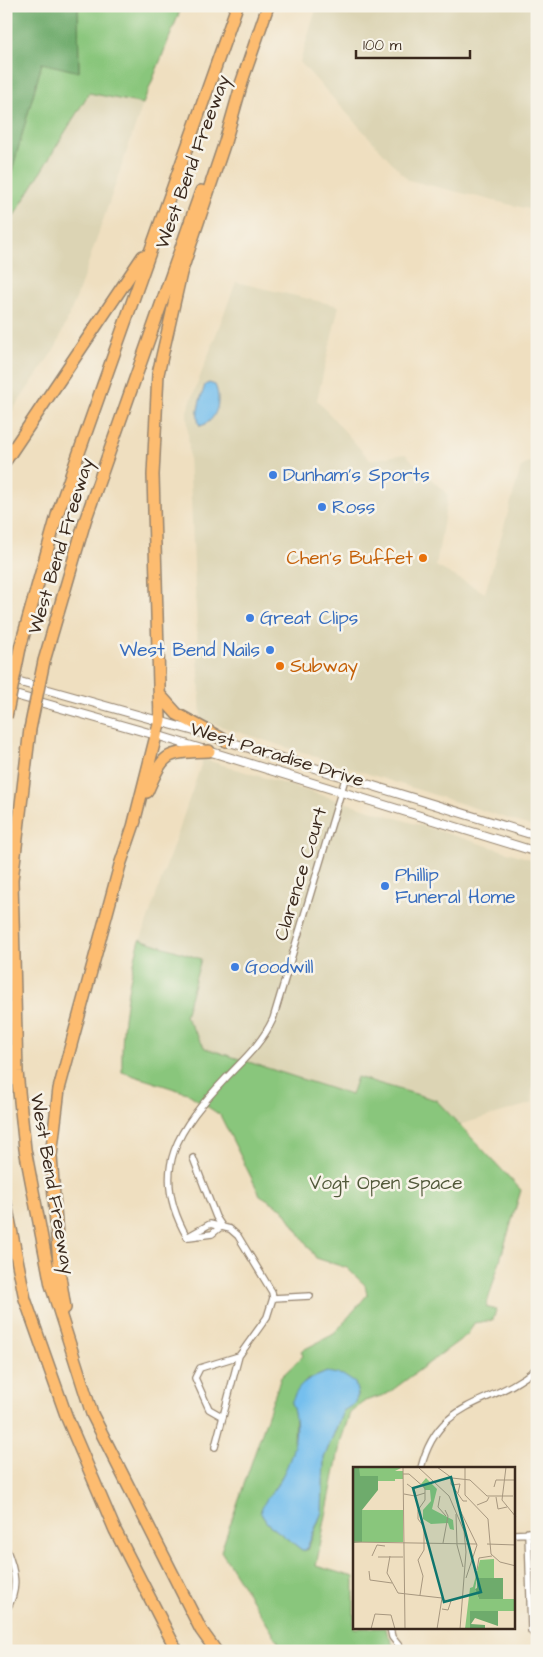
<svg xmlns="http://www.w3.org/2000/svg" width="543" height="1657" viewBox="0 0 543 1657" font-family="'Architects Daughter',sans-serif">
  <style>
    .built { fill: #dcd4b4 }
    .green { fill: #89c67c; stroke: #62784d; fill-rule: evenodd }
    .forest { fill: #6eab6c; stroke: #546a45 }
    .water { fill: #75bfee; stroke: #587486 }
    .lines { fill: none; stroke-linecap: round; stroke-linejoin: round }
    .minor-casing { stroke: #95846f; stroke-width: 8 }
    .tertiary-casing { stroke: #95846f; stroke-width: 10 }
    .motorway-casing { stroke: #95846f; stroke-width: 14 }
    .minor { stroke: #fff; stroke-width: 5.5 }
    .tertiary { stroke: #fff; stroke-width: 8 }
    .motorway { stroke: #fdbc6f; stroke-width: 11 }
    .motorway-bridge-casing { stroke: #95846f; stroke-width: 14; stroke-linecap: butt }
    .motorway-bridge { stroke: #fdbc6f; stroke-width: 11 }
    .shop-dot { fill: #3f7fe0; stroke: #f7f3e8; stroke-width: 2 }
    .food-dot { fill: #e8710a; stroke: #f7f3e8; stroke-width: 2 }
    .labels { text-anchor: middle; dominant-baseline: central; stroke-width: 5; stroke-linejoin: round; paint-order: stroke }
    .street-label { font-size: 19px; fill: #3b2a1e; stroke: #f7f3e8 }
    .shop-label { font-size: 19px; fill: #366cbe; stroke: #f7f3e8; text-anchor: start }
    .food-label { font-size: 19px; fill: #c56008; stroke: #f7f3e8; text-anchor: end }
    .park-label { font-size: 19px; fill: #52593a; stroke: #f7f3e8 }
    .inset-road { fill: none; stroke: #a7977f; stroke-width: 1 }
    .view { fill: #0f766e; fill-opacity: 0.15; stroke: #0f766e; stroke-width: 2.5 }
    .inset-edge { fill: none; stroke: #3b2a1e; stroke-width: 2.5 }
  </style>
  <rect width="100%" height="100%" fill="#f7f3e8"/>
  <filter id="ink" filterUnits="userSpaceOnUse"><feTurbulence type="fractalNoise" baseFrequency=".02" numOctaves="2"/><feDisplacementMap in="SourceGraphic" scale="10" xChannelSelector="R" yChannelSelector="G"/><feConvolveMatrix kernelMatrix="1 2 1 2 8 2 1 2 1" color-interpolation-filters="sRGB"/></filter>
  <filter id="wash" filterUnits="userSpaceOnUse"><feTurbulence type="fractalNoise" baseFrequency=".0096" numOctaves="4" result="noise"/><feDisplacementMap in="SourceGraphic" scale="20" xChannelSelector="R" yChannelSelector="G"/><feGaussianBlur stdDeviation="1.12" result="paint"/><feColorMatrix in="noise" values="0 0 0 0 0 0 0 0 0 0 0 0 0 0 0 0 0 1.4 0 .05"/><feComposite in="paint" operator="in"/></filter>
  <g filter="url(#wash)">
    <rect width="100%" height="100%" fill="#efdfc0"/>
    <path class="built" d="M317 6H537V211L408 180 300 62Z
      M90 93 143 104 77 296 56 347 6 420V229Z
      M236 282 339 306 317 400 370 460 405 454 448 495 436 566 485 593 521 467 537 458V828L201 720 187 411Z
      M203 759 537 861V1090L532 1089 533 1103 459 1125 436 1100 357 1077 352 1096 205 1048 185 1016 200 960 141 939Z"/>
    <path class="green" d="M78 6H182L143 104 89 93 6 229V192L42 63 79 71Z
      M140 939 201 959 185 1016 205 1048 351 1095 357 1077 436 1100 521 1190 486 1307 496 1310 493 1320 474 1323 468 1334 387 1394 365 1401 350 1413 341 1440 316 1566 354 1577V1628H385L396 1651H284L221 1551 281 1377 303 1356 301 1351 334 1334 367 1295 365 1285 347 1268 316 1258 283 1209 260 1195 220 1115 187 1093 122 1072C121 1022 127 987 140 939ZM327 1372 355 1383 358 1395 354 1404 343 1411 324 1458 322 1512 307 1550H302L267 1523 260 1512 289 1465 294 1447 295 1414 305 1381Z"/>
    <path class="forest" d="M6 6H78L79 72 42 63 6 192Z"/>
    <path class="water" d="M209 383 215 385C222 400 217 422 200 426 194 414 201 398 205 385Z
      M327 1372 343 1375 355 1383 358 1395 354 1404 343 1411 324 1458 322 1512 306 1550H302L267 1523 260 1512C264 1501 271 1494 277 1485 292 1461 302 1431 291 1403 300 1382 306 1381 327 1372Z"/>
  </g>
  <g filter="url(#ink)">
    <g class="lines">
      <defs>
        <path id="minor" d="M193 1158 216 1217 222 1226
          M187 1237C148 1169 179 1128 226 1078 244 1059 262 1043 273 1019L345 779
          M187 1237 210 1224 230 1229 238 1236 272 1292 273 1298 267 1317 239 1356 215 1447
          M189 1237 212 1234 222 1226
          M273 1298 310 1296
          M223 1417 209 1409 195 1378 200 1368 239 1356
          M421 1468C439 1397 490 1408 537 1368
          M528 1532 531 1631 537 1638
          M514 1534 537 1533
          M6 1548C15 1570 20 1589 6 1610
          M390 1628 392 1637 403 1651"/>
        <path id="tertiary" d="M6 678 205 734
          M8 693 156 735 537 852
          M223 740 537 836"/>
        <path id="motorway" d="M241 84 268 6
          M6 460 143 256
          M20 648 58 512 237 6
          M44 661 85 521 201 191
          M159 694 177 714 226 741
          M30 729 12 880 17 1072 25 1149 51 1285 92 1414 201 1630 216 1651
          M147 792C165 751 165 753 209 751
          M133 827 160 720 153 475 158 374 181 273 225 142 243 79
          M6 1204 25 1299 67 1418 115 1530 177 1651
          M65 1308 60 1277 51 1156 59 1089 120 865 135 821"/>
      </defs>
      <use href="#minor" class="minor-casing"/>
      <use href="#tertiary" class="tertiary-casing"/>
      <use href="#motorway" class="motorway-casing"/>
      <use href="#minor" class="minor"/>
      <use href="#tertiary" class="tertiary"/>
      <use href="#motorway" class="motorway"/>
      <defs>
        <path id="motorway-bridge" d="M6 717 20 648
          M30 729 44 661"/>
      </defs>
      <use href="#motorway-bridge" class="motorway-bridge-casing"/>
      <use href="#motorway-bridge" class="motorway-bridge"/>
    </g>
  </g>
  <g class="shop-dot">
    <circle cx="273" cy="475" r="5"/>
    <circle cx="322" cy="507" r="5"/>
    <circle cx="250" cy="618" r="5"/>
    <circle cx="270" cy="650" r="5"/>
    <circle cx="385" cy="886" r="5"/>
    <circle cx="235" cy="967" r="5"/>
  </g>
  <g class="food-dot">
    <circle cx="423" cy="558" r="5"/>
    <circle cx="280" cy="666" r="5"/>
  </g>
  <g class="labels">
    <g class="street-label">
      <text transform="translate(193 162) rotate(-70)">West Bend Freeway</text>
      <text transform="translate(61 546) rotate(-73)">West Bend Freeway</text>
      <text transform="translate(277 755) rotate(17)">West Paradise Drive</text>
      <text transform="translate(301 874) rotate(-73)">Clarence Court</text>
      <text transform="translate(52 1184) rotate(80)">West Bend Freeway</text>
    </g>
    <g class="shop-label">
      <text x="283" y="475">Dunham's Sports</text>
      <text x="332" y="507">Ross</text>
      <text x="260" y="618">Great Clips</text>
      <text x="260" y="650" text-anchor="end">West Bend Nails</text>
      <text x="395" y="875">Phillip<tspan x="395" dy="22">Funeral Home</tspan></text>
      <text x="245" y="967">Goodwill</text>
    </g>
    <g class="food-label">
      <text x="413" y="558">Chen's Buffet</text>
      <text x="290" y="666" text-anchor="start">Subway</text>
    </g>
    <g class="park-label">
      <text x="386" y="1183">Vogt Open Space</text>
    </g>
  </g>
  <g transform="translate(353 1467)">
    <rect width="162" height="162" fill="#efdfc0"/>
    <path d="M0 0H50L42 4H50V12H42V14H4V43H50V75H0ZM73 11 84 22 79 42 100 53 101 63 97 62 95 56 78 57 70 52V43L78 34 77 23H72L68 17ZM141 92V111H124L122 122 126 132H162V144H117V162H112L117 121 120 120 127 93Z" fill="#89c67c"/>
    <path d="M0 0H6L7 9H25V23L9 43V75L0 76ZM124 111H150V132H126L122 122 124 121ZM117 144H145V159L122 151 118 157 132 158V162H117Z" fill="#6eab6c"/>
    <path class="inset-road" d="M50 0 52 162M65 0 96 29 111 64 113 85 107 162M84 0 99 11 117 13 134 29H160M112 0V28L135 52 138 87 147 95 163 99M153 0 149 33 163 50M50 7H56L72 21V33L65 43V52L71 60V83L65 93 70 109 67 128M98 11V17L110 34H114M54 17 61 22 63 29M99 18 107 17 105 26M141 20 143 13H163M51 27 62 29 72 26M87 29 85 40 93 49M143 30 145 42 154 40M124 38 134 34 136 30M106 41 124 78 113 111M103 47 104 78 110 100M0 75 124 77M90 76 95 49 92 43M134 77 163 78M19 89 24 78 32 79M37 89 34 106 45 126 89 131 84 162M25 90H50M124 103 126 91 139 89M16 104 17 113 39 116M89 142 95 143 98 134 90 133M18 162 22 147 38 148 42 162"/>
    <path class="view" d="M98 10 128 125 91 135 60 21Z"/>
    <rect width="162" height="162" class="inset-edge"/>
  </g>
  <rect width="543" height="1657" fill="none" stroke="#f7f3e8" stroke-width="25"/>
  <path d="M356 50v8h114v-8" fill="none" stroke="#3b2a1e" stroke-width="2.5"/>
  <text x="363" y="50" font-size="15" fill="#3b2a1e" stroke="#f7f3e8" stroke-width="4" paint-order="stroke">100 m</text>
</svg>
